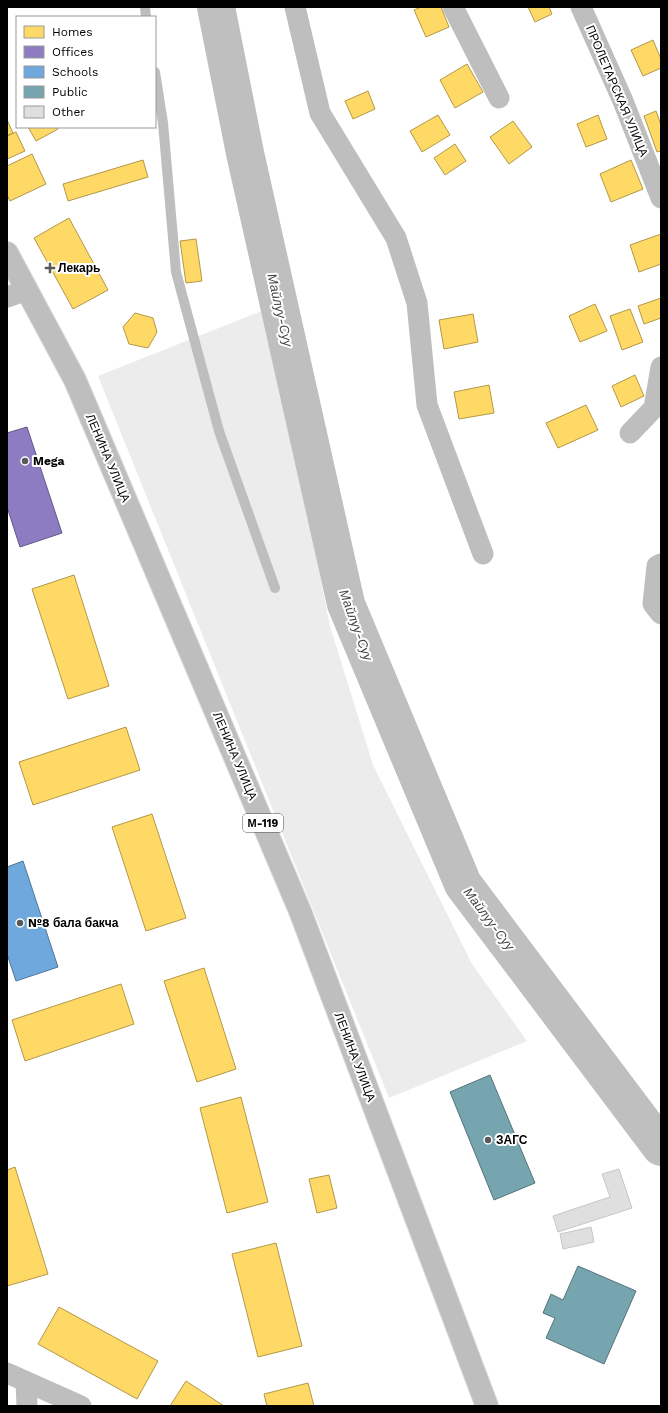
<svg xmlns="http://www.w3.org/2000/svg" width="668" height="1413" viewBox="0 0 668 1413" font-family="'Work Sans',sans-serif">
  <style>
    .green { fill: #ececec }
    .homes { fill: #ffd966; stroke: #b29847 }
    .offices { fill: #8e7cc3; stroke: #635788 }
    .schools { fill: #6fa8dc; stroke: #4e769a }
    .public { fill: #76a5af; stroke: #53747a }
    .lines { fill: none; stroke-linecap: round; stroke-linejoin: round }
    .river { stroke: #bfbfbf; stroke-width: 38 }
    .building { fill: #dfdfdf; stroke: #c7c7c7 }
    .primary-casing { stroke: #dbdbdb; stroke-width: 24 }
    .lane { stroke: #bebebe; stroke-width: 10 }
    .street { stroke: #bebebe; stroke-width: 21 }
    .primary { stroke: #bebebe; stroke-width: 22 }
    .poi-dot { fill: #595959; stroke: #fff; stroke-width: 1.5 }
    .labels { text-anchor: middle; dominant-baseline: central; stroke-width: 4; stroke-linejoin: round; paint-order: stroke }
    .shield { fill: #fff; stroke: #4c4c4c; stroke-width: 1 }
    .shield-label { font-size: 11px; font-weight: bold; fill: #000 }
    .street-label { font-size: 12px; fill: #000; stroke: #fff }
    .poi-label { font-size: 12px; font-weight: bold; fill: #000; stroke: #fff; text-anchor: start }
    .water-label { font-size: 13px; font-style: italic; fill: #444; stroke: #fff }
  </style>
  <rect width="100%" height="100%" fill="#fff"/>
  <path class="green" d="M267 309 330 626 373 765 472 964 527 1041 389 1098 98 376Z"/>
  <path class="homes" d="M421 7H441L449 27 426 37 414 10Z
    M528 7H549L552 14 535 22Z
    M653 40 661 59V68L643 76 631 50Z
    M467 64 483 92 455 108 440 80Z
    M368 91 375 109 353 119 345 101Z
    M656 111 661 125V151L657 152 644 116Z
    M438 115 450 135 422 152 410 131Z
    M598 115 607 139 586 147 577 124Z
    M7 120 13 133 7 136Z
    M513 121 532 147 509 164 490 137Z
    M28 127H57L58 129 36 141Z
    M16 132 25 151 7 159V136Z
    M455 144 466 161 445 175 434 158Z
    M32 154 46 184 10 201 7 195V166Z
    M143 160 148 177 68 201 63 184Z
    M631 160 643 189 611 202 600 174Z
    M69 218 108 290 73 309 34 238Z
    M661 234V264L639 272 630 245Z
    M196 239 202 281 186 283 180 241Z
    M661 298V318L644 324 638 306Z
    M595 304 607 331 580 342 569 316Z
    M630 309 643 342 622 350 610 316Z
    M135 313 153 318 157 332 148 348 129 344 123 327Z
    M473 314 478 342 444 349 439 320Z
    M635 375 644 396 621 407 612 386Z
    M489 385 494 413 459 419 454 392Z
    M586 405 598 430 558 448 546 423Z
    M74 575 109 686 68 699 32 589Z
    M126 727 140 770 33 805 19 762Z
    M152 814 186 918 146 931 112 827Z
    M204 968 236 1069 197 1082 164 981Z
    M121 984 134 1024 25 1061 12 1020Z
    M241 1097 268 1202 227 1213 200 1108Z
    M15 1167 48 1274 7 1286V1170Z
    M329 1175 337 1208 317 1213 309 1179Z
    M276 1243 302 1346 258 1357 232 1254Z
    M59 1307 158 1361 137 1399 38 1344Z
    M186 1381 224 1406H170Z
    M308 1383 314 1406H267L264 1394Z"/>
  <path class="offices" d="M27 427 62 533 20 547 7 507V433Z"/>
  <path class="schools" d="M23 861 58 967 16 981 7 954V867Z"/>
  <path class="public" d="M490 1075 535 1183 494 1200 450 1092Z
    M578 1266 636 1291 604 1364 546 1338 555 1318 543 1313 551 1294 563 1300Z"/>
  <g class="lines">
    <path class="river" d="M216 7 245 153 346 604 463 884 661 1147"/>
  </g>
  <path class="building" d="M619 1169 632 1208 558 1232 553 1216 610 1197 602 1174Z
    M591 1227 594 1242 563 1249 560 1234Z"/>
  <g class="lines">
    <defs>
      <path id="primary" d="M7 253 75 380 300 911 487 1406"/>
    </defs>
    <use href="#primary" class="primary-casing"/>
    <path class="lane" d="M145 7 146 17
      M155 72 163 123 176 272 219 431 275 588"/>
    <path class="street" d="M295 7 320 113 396 238 417 303 427 405 483 554
      M453 7 499 98
      M581 7 623 101 661 198
      M7 297 27 290
      M630 433 654 408 661 367
      M661 564 657 566 653 604 661 614
      M7 1373 81 1406
      M26 1382 27 1406"/>
    <use href="#primary" class="primary"/>
  </g>
  <g class="poi-dot">
    <path d="M48 262h4v4h4v4h-4v4h-4v-4h-4v-4h4z"/>
    <circle cx="25" cy="461" r="4"/>
    <circle cx="20" cy="923" r="4"/>
    <circle cx="488" cy="1140" r="4"/>
  </g>
  <g class="labels">
    <rect class="shield" x="243" y="814" width="40" height="18" rx="3"/>
    <g class="shield-label">
      <text x="263" y="823">М-119</text>
    </g>
    <g class="street-label">
      <text transform="translate(617 91) rotate(67)">ПРОЛЕТАРСКАЯ УЛИЦА</text>
      <text transform="translate(108 458) rotate(67)">ЛЕНИНА УЛИЦА</text>
      <text transform="translate(235 756) rotate(67)">ЛЕНИНА УЛИЦА</text>
      <text transform="translate(355 1057) rotate(69)">ЛЕНИНА УЛИЦА</text>
    </g>
    <g class="poi-label">
      <text x="58" y="268">Лекарь</text>
      <text x="33" y="461">Mega</text>
      <text x="28" y="923">№8 бала бакча</text>
      <text x="496" y="1140">ЗАГС</text>
    </g>
    <g class="water-label">
      <text transform="translate(280 310) rotate(77)">Майлуу-Суу</text>
      <text transform="translate(356 625) rotate(70)">Майлуу-Суу</text>
      <text transform="translate(489 919) rotate(53)">Майлуу-Суу</text>
    </g>
  </g>
  <rect width="668" height="1413" fill="none" stroke="#000000" stroke-width="16"/>
  <rect x="16" y="16" width="140" height="112" fill="#ffffff" stroke="#999999"/>
  <rect x="24" y="26" width="20" height="12" fill="#ffd966" stroke="#999999"/>
  <text x="52" y="36" font-size="12" fill="#000000">Homes</text>
  <rect x="24" y="46" width="20" height="12" fill="#8e7cc3" stroke="#999999"/>
  <text x="52" y="56" font-size="12" fill="#000000">Offices</text>
  <rect x="24" y="66" width="20" height="12" fill="#6fa8dc" stroke="#999999"/>
  <text x="52" y="76" font-size="12" fill="#000000">Schools</text>
  <rect x="24" y="86" width="20" height="12" fill="#76a5af" stroke="#999999"/>
  <text x="52" y="96" font-size="12" fill="#000000">Public</text>
  <rect x="24" y="106" width="20" height="12" fill="#dfdfdf" stroke="#999999"/>
  <text x="52" y="116" font-size="12" fill="#000000">Other</text>
</svg>
